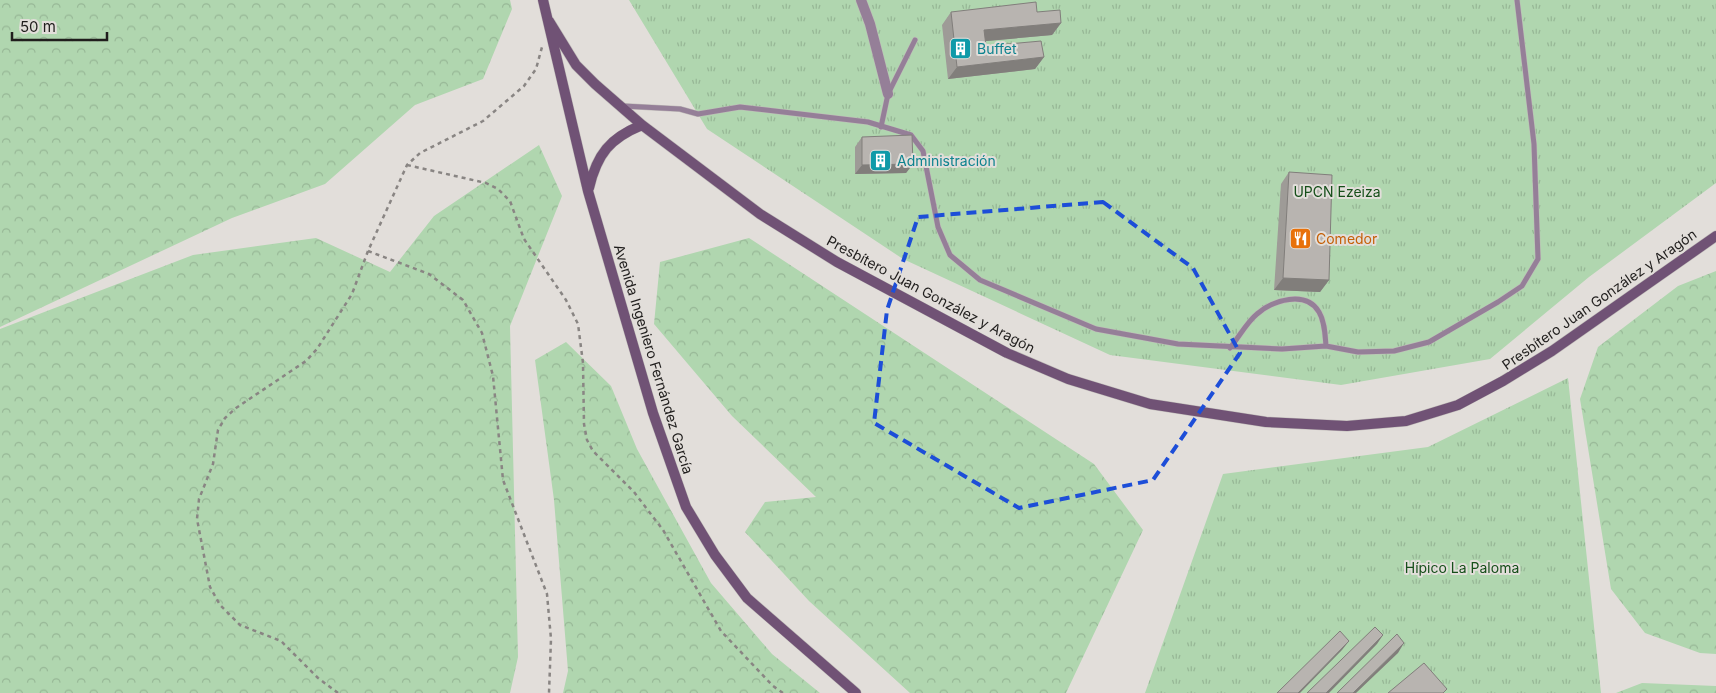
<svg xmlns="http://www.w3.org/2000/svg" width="1716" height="693" viewBox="0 0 1716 693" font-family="Inter,sans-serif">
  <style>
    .forest { fill: url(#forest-crowns) }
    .park { fill: url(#park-tufts) }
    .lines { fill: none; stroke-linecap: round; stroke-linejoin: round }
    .lane-casing { stroke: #bfbbb8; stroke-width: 6 }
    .street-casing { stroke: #bfbbb8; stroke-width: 11 }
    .secondary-casing { stroke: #bfbbb8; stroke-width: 11 }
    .path { stroke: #898583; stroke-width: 2.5; stroke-dasharray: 4 4; stroke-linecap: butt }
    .lane { stroke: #957f98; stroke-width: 5 }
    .street { stroke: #957f98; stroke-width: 10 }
    .secondary { stroke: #705275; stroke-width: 10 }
    .wall { fill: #9e9b97 }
    .shaded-wall { fill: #817e7b }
    .building { fill: #b8b4b0; stroke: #817e7b }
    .marked { fill: none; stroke: #1d4ed8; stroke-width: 4; stroke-dasharray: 10 6; stroke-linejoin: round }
    .labels { text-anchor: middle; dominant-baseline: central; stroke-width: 4; stroke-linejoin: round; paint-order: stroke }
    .culture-label { font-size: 14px; fill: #0d838f; stroke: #e2deda; text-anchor: start }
    .park-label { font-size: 14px; fill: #164f1a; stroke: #e2deda }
    .food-label { font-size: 14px; fill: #c56008; stroke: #e2deda; text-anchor: start }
    .street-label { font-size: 14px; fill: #201e1d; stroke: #e2deda }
  </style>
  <defs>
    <pattern id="forest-crowns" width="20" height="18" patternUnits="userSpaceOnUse" patternTransform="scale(1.25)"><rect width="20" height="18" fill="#b0d6af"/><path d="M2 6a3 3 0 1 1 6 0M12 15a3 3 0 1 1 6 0" fill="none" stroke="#97b796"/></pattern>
    <pattern id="park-tufts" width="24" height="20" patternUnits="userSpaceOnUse" patternTransform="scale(1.25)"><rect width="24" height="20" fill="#b0d6af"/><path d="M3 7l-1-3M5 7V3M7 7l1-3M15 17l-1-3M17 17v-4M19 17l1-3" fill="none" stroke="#97b796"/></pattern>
  </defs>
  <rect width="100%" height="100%" fill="#e2deda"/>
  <path class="forest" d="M0 0H510L512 9 483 79 415 105 325 184 232 218 0 327Z
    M539 145 562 196 510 326 518 657 510 693H0V329L193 255 316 238 390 272 434 216Z
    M749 238 1094 464 1143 530 1066 693H910L809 601 745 532 765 502 816 497 732 416 654 324 660 262Z
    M1716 271V654L1700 653 1645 633 1611 589 1580 399 1598 347 1678 286Z
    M566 342 611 386 637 449 711 583 772 654 820 693H563L568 671 554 500 535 360Z
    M1642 683 1716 686V693H1616Z"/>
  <path class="park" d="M629 0H1716V183L1589 277 1490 359 1341 385 1110 355 903 259 707 129Z
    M1568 378 1601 693H1145L1223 474 1428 447Z"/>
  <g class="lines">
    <defs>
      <path id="lane" d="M623 106 680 109 698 114 740 107 868 122 911 135 923 151 938 227 950 255 980 280 1096 329 1178 344 1282 349 1326 346 1358 352 1394 351 1429 342 1498 302 1522 286 1538 259 1534 144 1517 0
        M881 127 888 94 915 40
        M1230 348C1239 337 1247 322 1257 314 1273 300 1306 290 1319 312 1325 322 1325 335 1326 346"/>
      <path id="street" d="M861 0 870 24 888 94"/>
      <path id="secondary" d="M543 0 588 191 653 413 686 507 715 555 747 598 856 693
        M549 21 576 65 595 84 642 125 760 214 837 262 1007 353 1068 379 1150 404 1266 422 1347 426 1406 421 1458 405 1503 381 1552 351 1716 236
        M589 188C597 154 610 138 642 125"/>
    </defs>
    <use href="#lane" class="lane-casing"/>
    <use href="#street" class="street-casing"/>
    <use href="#secondary" class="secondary-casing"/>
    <path class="path" d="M407 165 486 183 498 189 510 201 524 239 566 300 578 324 583 363 584 424 587 440 593 451 634 492 663 530 721 631 773 686 783 693
      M368 251 429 274 463 300 482 333 493 376 503 480 547 594 551 639 549 693
      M338 693 318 678 281 641 240 625 220 605 210 587 197 519 199 499 213 464 218 430 225 418 236 408 306 361 317 349 352 294 368 251 407 165 420 153 483 121 524 86 536 69 542 47"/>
    <use href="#lane" class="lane"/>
    <use href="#street" class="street"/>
    <use href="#secondary" class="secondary"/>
  </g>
  <path class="wall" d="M951 12H1037L1061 23 1052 35 986 41V46L1044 57 1035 69 948 79 942 25Z
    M862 137 913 164 906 173 855 174V147Z
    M1289 172 1329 280 1320 292 1274 290 1281 184Z"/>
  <path class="shaded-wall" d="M1061 23 1052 35 976 42 984 30Z
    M1044 57 1035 69 948 79 957 67Z
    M913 164 906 173 855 174 862 165Z
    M1283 278 1329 280 1320 292 1274 290Z
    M1383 635 1377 644 1329 693H1326Z
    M1349 641 1342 650 1300 693H1298Z
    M1404 643 1398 653 1356 693H1353Z"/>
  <path class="building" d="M1036 2 1037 12 1060 10 1061 23 984 30 986 46 1041 41 1044 57 957 67 951 12Z
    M912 135 913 164 862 165V137Z
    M1289 172 1332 175 1329 280 1283 278Z
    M1375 627 1383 635 1326 693H1307Z
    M1340 631 1349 641 1298 693H1277Z
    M1397 634 1404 643 1353 693H1337Z
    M1424 663 1447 689 1443 693H1388Z"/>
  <path class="marked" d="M1103 202 1193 268 1240 353 1153 480 1019 508 874 423 887 310 918 217Z"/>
  <defs>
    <symbol id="building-square" viewBox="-11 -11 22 22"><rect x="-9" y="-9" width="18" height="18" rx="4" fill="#0f9aa8" stroke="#e2deda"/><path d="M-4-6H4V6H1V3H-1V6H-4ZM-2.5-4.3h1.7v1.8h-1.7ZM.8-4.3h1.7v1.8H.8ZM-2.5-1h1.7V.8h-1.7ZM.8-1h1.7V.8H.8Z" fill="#fff"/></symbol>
    <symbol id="restaurant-square" viewBox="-11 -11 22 22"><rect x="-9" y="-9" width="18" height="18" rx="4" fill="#e8710a" stroke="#e2deda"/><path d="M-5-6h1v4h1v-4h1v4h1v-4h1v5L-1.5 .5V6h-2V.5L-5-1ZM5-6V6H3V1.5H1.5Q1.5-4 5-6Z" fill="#fff"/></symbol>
  </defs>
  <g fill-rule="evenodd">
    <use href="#building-square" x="948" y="36" width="25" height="25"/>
    <use href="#building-square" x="868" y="148" width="25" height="25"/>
    <use href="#restaurant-square" x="1288" y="226" width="25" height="25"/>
  </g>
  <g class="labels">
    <g class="culture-label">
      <text x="977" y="48">Buffet</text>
      <text x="897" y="160">Administración</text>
    </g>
    <g class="park-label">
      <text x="1337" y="191">UPCN Ezeiza</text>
      <text x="1462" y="567">Hípico La Paloma</text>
    </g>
    <g class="food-label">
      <text x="1316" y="238">Comedor</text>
    </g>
    <g class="street-label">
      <text transform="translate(931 294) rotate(28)">Presbítero Juan González y Aragón</text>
      <text transform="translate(1599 299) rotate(-35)">Presbítero Juan González y Aragón</text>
      <text transform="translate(654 359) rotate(73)">Avenida Ingeniero Fernández García</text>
    </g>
  </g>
  <path d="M12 32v8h95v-8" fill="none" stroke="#201e1d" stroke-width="2.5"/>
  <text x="20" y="32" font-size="15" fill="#201e1d" stroke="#e2deda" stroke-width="4" paint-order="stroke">50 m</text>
</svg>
